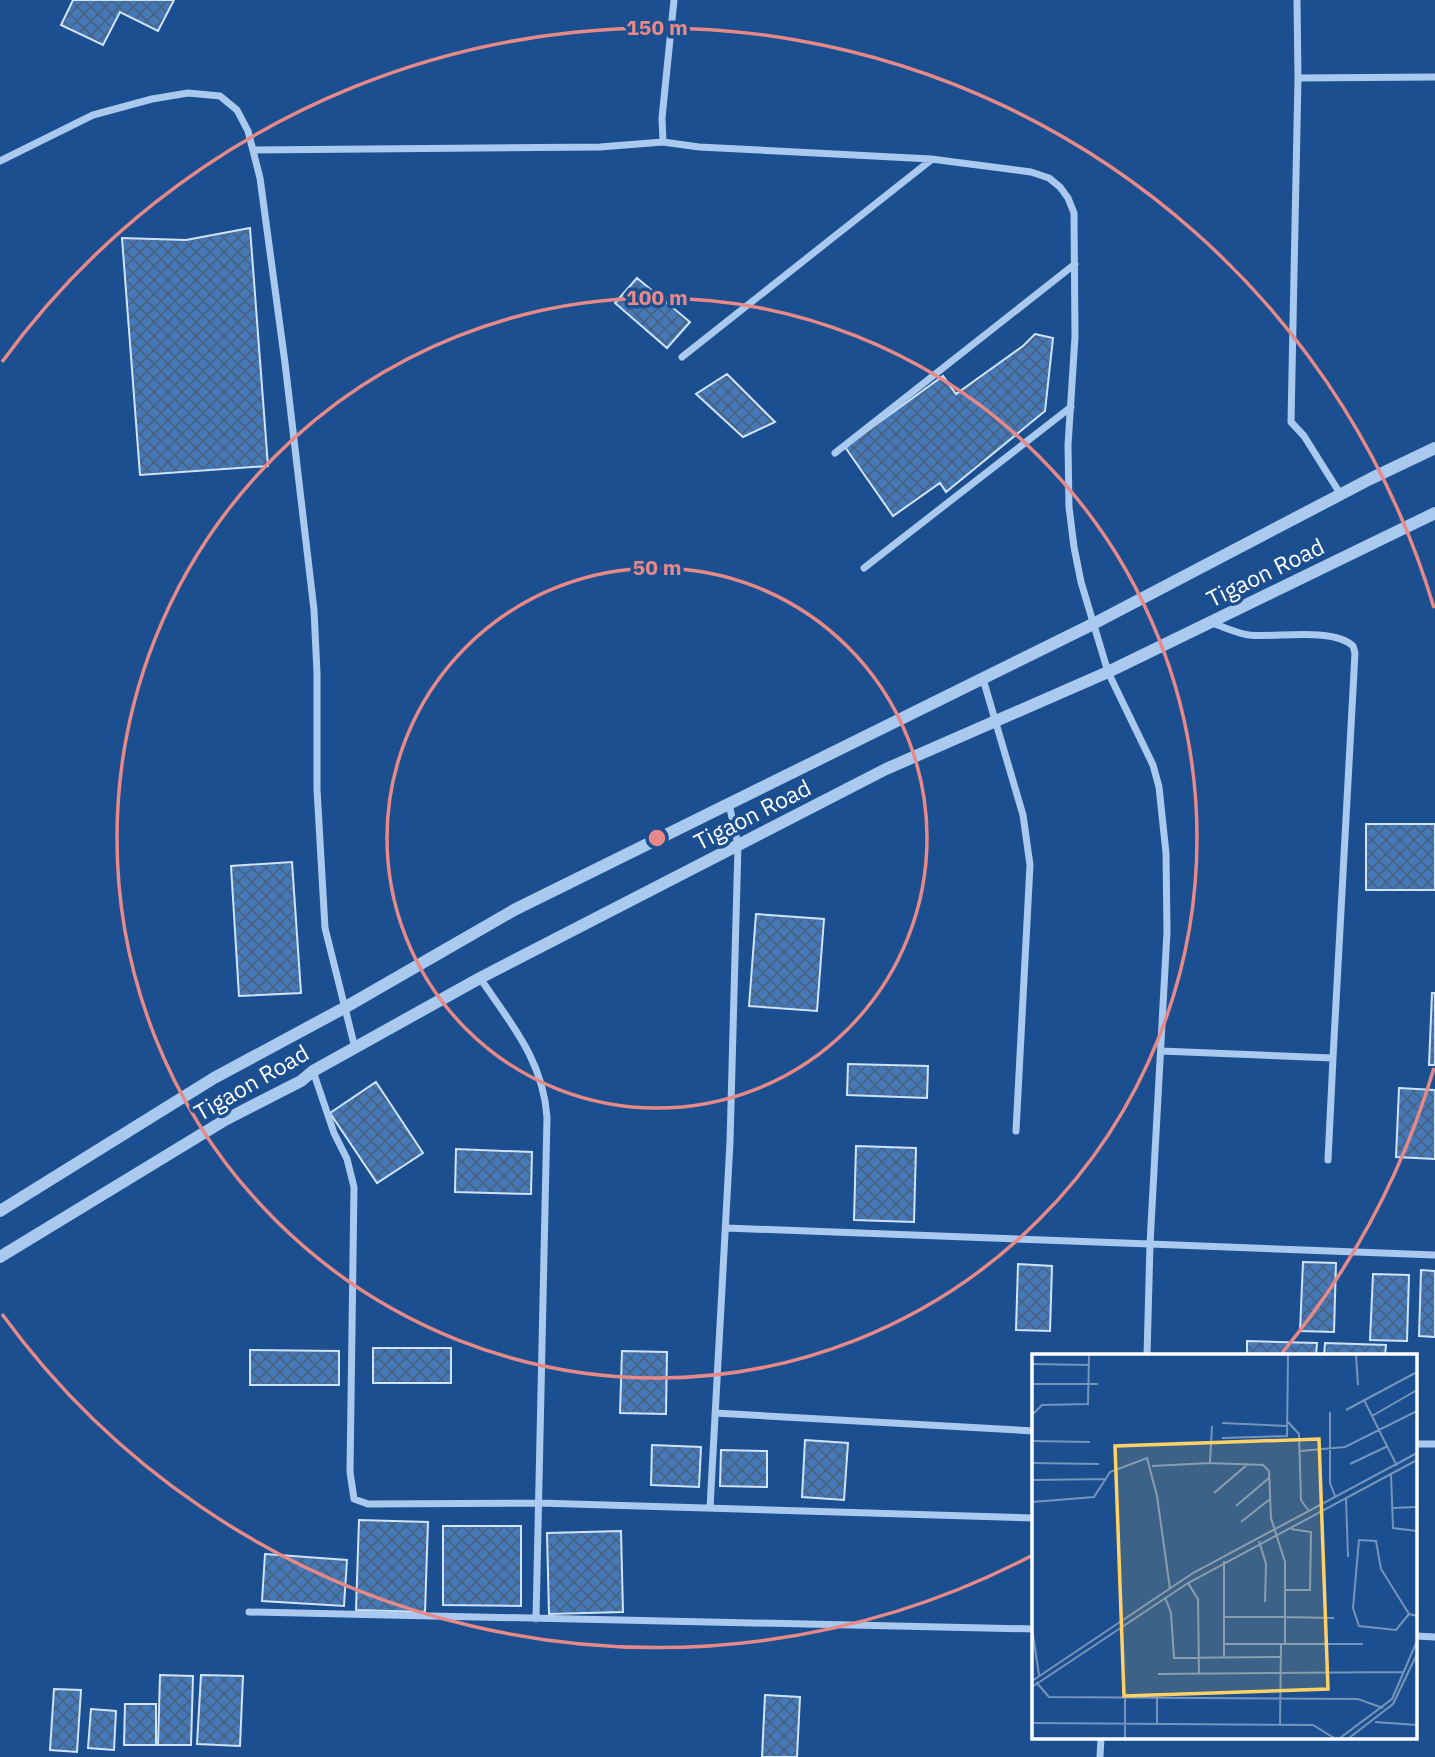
<svg xmlns="http://www.w3.org/2000/svg" width="1435" height="1757" viewBox="0 0 1435 1757" font-family="'IBM Plex Sans',sans-serif">
  <style>
    .building { fill: url(#building-cross-hatch); stroke: #cfe3fa; stroke-width: 2 }
    .lines { fill: none; stroke-linecap: round; stroke-linejoin: round }
    .minor { stroke: #a9c9ee; stroke-width: 7 }
    .tertiary { stroke: #a9c9ee; stroke-width: 12 }
    .ring { fill: none; stroke: #e88989; stroke-width: 3.5 }
    .labels { text-anchor: middle; dominant-baseline: central; stroke-width: 7; stroke-linejoin: round; paint-order: stroke }
    .street-label { font-size: 23px; fill: #fff; stroke: #1b4f8f }
    .inset-road { fill: none; stroke: #7695bc; stroke-width: 2 }
    .view { fill: #ffd166; fill-opacity: 0.15; stroke: #ffd166; stroke-width: 3.5 }
    .inset-edge { fill: none; stroke: #fff; stroke-width: 3.5 }
    .centre { fill: #e88989; stroke: #1b4f8f; stroke-width: 3.5 }
    .ring-label { font-size: 21px; text-anchor: middle; font-weight: bold; fill: #e88989; stroke: #1b4f8f; stroke-width: 7; stroke-linejoin: round; paint-order: stroke }
  </style>
  <defs>
    <pattern id="building-cross-hatch" width="8" height="8" patternUnits="userSpaceOnUse" patternTransform="scale(1.75)"><rect width="8" height="8" fill="#4478b7"/><path d="M0 0l8 8M0 8l8-8" fill="none" stroke="#486282"/></pattern>
  </defs>
  <rect width="100%" height="100%" fill="#1b4f8f"/>
  <path class="building" d="M73 0H174L158 31 120 12 103 45 61 25Z
    M250 228 268 466 140 475 122 238 186 240Z
    M637 278 690 322 667 348 615 303Z
    M1035 334 1053 338 1045 411 946 492 940 483 893 516 845 447 943 376 956 394 1023 346Z
    M727 374 775 422 743 437 696 394Z
    M1366 824H1435V890H1366Z
    M292 862 301 993 239 996 231 866Z
    M756 914 824 919 817 1011 749 1006Z
    M1432 993H1435V1065H1429Z
    M848 1064 928 1066 927 1098 847 1095Z
    M376 1082 423 1153 377 1183 330 1113Z
    M1399 1088 1435 1090V1159L1396 1157Z
    M856 1146 916 1148 914 1222 854 1220Z
    M456 1149 532 1152 531 1194 455 1192Z
    M1303 1262 1336 1263 1334 1332 1300 1331Z
    M1018 1264 1052 1266 1050 1331 1016 1330Z
    M1421 1270 1435 1271V1337L1419 1336Z
    M1373 1274 1409 1275 1407 1341 1370 1340Z
    M1247 1341 1317 1343 1316 1356H1247Z
    M1325 1343 1386 1345 1385 1356H1324Z
    M373 1348H451V1383H373Z
    M250 1350 339 1351V1385H250Z
    M622 1351 667 1352 666 1414 620 1413Z
    M805 1440 848 1443 844 1500 802 1497Z
    M652 1445 701 1447 699 1487 651 1485Z
    M721 1450 767 1451V1487L720 1486Z
    M359 1520 428 1522 425 1612 356 1610Z
    M443 1526H521V1606L443 1605Z
    M621 1531 623 1612 549 1614 547 1533Z
    M265 1554 347 1560 344 1606 262 1601Z
    M160 1675 193 1676 191 1745H158Z
    M201 1675 243 1676 240 1746 197 1744Z
    M54 1689 81 1690 77 1752 50 1750Z
    M765 1695 800 1697 797 1757H762Z
    M125 1704H156V1745H124Z
    M91 1709 116 1711 114 1750 88 1748Z"/>
  <g class="lines">
    <path class="minor" d="M674 0 662 118 663 142 699 147 931 159 1031 172 1049 178 1060 187 1068 198 1074 213 1075 337 1068 445 1069 507 1074 547 1081 582 1108 672 1153 765 1159 787 1166 853 1167 932 1150 1244 1435 1255
      M1297 0 1298 78 1291 422 1304 436 1341 495
      M1298 78 1435 77
      M253 150 600 147 663 142
      M0 161 93 115 152 99 188 93 220 96 237 110 248 131 260 178 285 363 314 610 317 673V789L325 928 355 1048
      M682 357 931 160
      M835 453 1075 264
      M864 568 1071 407
      M983 679 1023 815 1030 865 1016 1131
      M480 978C511 1024 543 1060 547 1117L536 1619
      M1161 1051 1333 1058 1355 653 1353 646C1333 627 1276 638 1249 635 1236 633 1224 627 1212 623
      M313 1071 334 1133 347 1159 354 1187 350 1472 354 1499 368 1504 539 1503 1034 1518
      M1328 1160 1333 1058
      M726 1228 1150 1244 1147 1356
      M715 1413 1034 1431
      M1416 1444H1435
      M710 1508 730 1142 738 845 729 804
      M249 1612 1034 1629
      M1416 1636 1435 1637
      M1100 1757 1101 1738"/>
    <path class="tertiary" d="M0 1211 214 1078 344 1008 514 910 1093 624 1370 479 1435 448
      M0 1257 225 1120 301 1081 313 1071 480 978 886 769 1108 672 1435 513"/>
  </g>
  <g class="ring">
    <circle cx="657" cy="838" r="270"/>
    <circle cx="657" cy="838" r="540"/>
    <path d="M1434 1068A810 810 0 0 1 1282 1353M1031 1556A810 810 0 0 1 2 1314M2 362A810 810 0 0 1 1434 608"/>
  </g>
  <g class="labels">
    <g class="street-label">
      <text transform="translate(1265 572) rotate(-26)">Tigaon Road</text>
      <text transform="translate(752 814) rotate(-27)">Tigaon Road</text>
      <text transform="translate(251 1082) rotate(-30)">Tigaon Road</text>
    </g>
  </g>
  <g transform="translate(1032 1354)">
    <rect width="385" height="385" fill="#1b4f8f"/>
    <path class="inset-road" d="M324 1 326 31M0 10 57 11M0 30H66M332 46 365 112M314 56 385 18M298 58V129L303 142M0 61 10 51 56 50 57 1M340 62 385 36M255 67 267 80 269 146 276 156M190 69 255 72M180 72 178 109 231 111 237 117 239 164 253 208V263L302 264M190 84 255 82 256 1M0 87 58 88M268 97 313 93 385 57M0 109 67 110M318 110 356 92M120 112 178 109M359 120 361 174 385 177M0 126 74 125M182 139 216 110M314 145 316 203M0 148 62 143 78 118 115 104 125 142 138 235M204 152 237 124M360 154 385 153M209 168 238 145M227 187 234 210 233 248M156 229 166 245 167 320M254 236H278L279 178 259 175M133 243 139 259 142 304 249 303M377 260 364 276 327 272 321 254 327 186 344 187 349 215 377 260 385 262M193 263H253V291M0 274 7 321M192 290H331M192 303V207M126 320 372 318M0 327 161 219 385 99M4 328 17 343 326 345 351 354M0 333 156 229 385 106M93 342V384M343 368 385 371M0 369 281 371 302 384M125 369V342M248 370 249 291M308 384 360 345 385 287M317 384 361 350 385 300"/>
    <path class="view" d="M287 85 296 335 92 342 83 92Z"/>
    <rect width="385" height="385" class="inset-edge"/>
  </g>
  <circle cx="657" cy="838" r="10" class="centre"/>
  <g class="ring-label">
    <text x="657" y="35">150 m</text>
    <text x="657" y="305">100 m</text>
    <text x="657" y="575">50 m</text>
  </g>
</svg>
